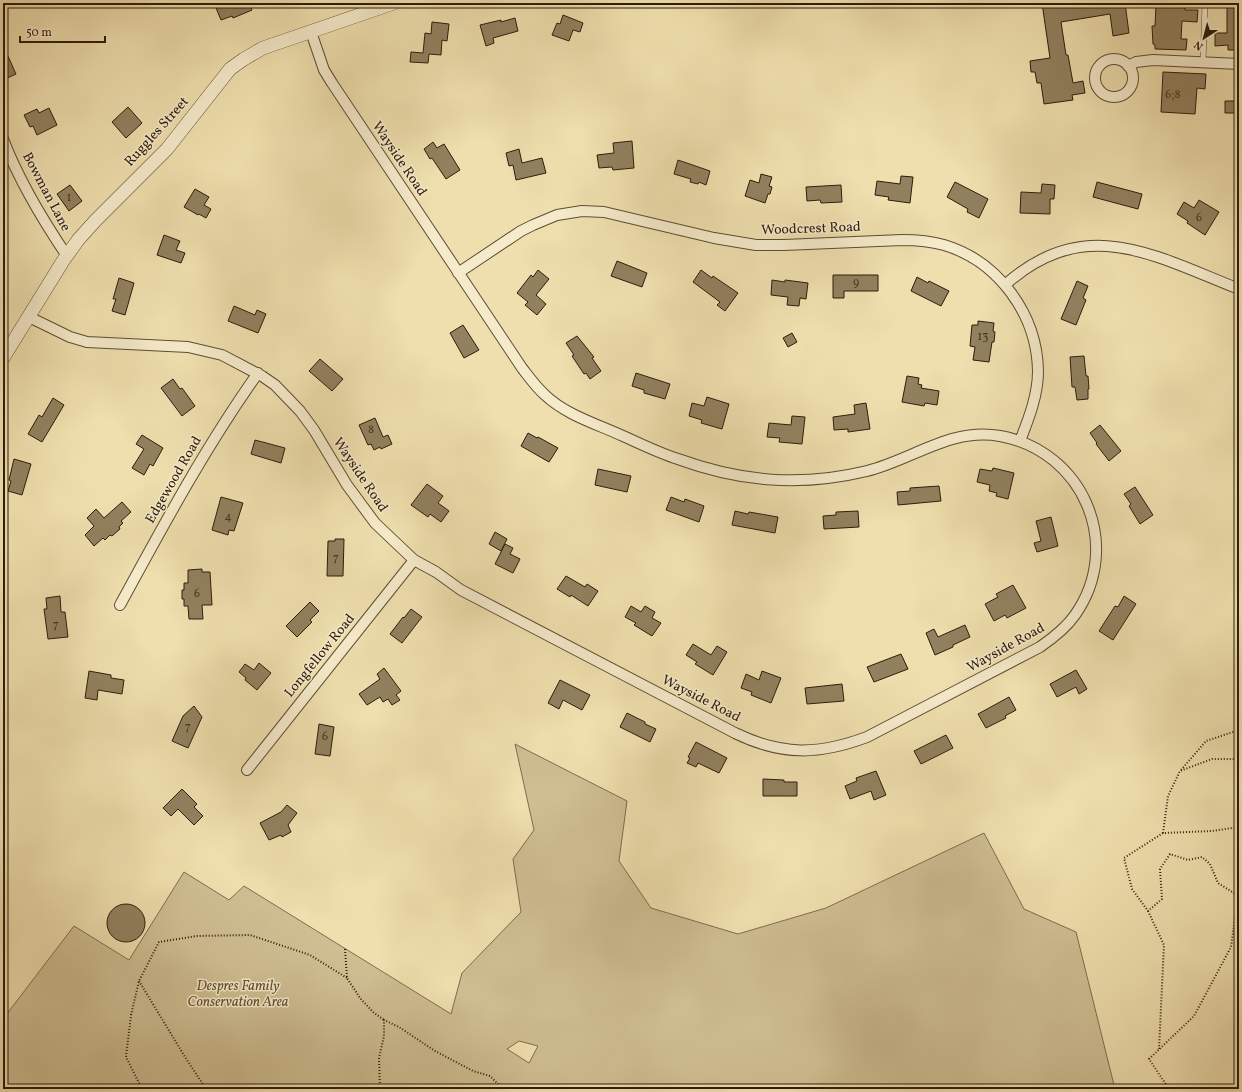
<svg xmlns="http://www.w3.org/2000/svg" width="1242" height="1092" viewBox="0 0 1242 1092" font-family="Vollkorn,serif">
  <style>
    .green { fill: #cebe92; stroke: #7d6d4e; fill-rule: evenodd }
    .building { fill: #91815f; stroke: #2c1c0a }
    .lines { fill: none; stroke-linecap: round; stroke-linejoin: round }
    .service-casing { stroke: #5d4d33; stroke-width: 6 }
    .minor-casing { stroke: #5d4d33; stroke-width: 12 }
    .tertiary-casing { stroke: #5d4d33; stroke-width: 14 }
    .path { stroke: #2c1c0a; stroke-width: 2; stroke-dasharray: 1 2; stroke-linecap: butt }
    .service { stroke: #f5eaca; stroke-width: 5 }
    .minor { stroke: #f5eaca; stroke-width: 10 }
    .tertiary { stroke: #f5eaca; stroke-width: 13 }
    .labels { text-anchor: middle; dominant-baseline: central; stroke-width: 3; stroke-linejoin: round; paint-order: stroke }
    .number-label { font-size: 12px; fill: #45351f }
    .street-label { font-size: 14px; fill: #2c1c0a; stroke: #f5eaca }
    .park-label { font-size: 14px; font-style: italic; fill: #5d4d33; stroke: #f5eaca }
  </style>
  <rect width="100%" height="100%" fill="#efdfae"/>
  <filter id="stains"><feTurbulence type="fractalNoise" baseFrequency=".005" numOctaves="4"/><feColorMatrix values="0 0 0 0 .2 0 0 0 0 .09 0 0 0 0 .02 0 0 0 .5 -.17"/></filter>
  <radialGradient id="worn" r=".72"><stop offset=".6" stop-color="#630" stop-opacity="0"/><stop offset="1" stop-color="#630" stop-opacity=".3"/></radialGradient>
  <path class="green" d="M515 744 627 801 619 861 651 908 738 934 826 908 984 833 1024 909 1076 932 1115 1089H3V1019L74 926 129 960 184 872 229 900 244 886 451 1014 462 973 521 912 513 859 534 830ZM519 1041 538 1046 529 1063 507 1049Z"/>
  <path class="building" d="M214 3H249L252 10 233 18 232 16 221 20Z
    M1042 3H1125L1129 33 1113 36 1110 14 1061 22 1066 55H1068L1073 83 1083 81 1085 93 1072 95 1073 100 1044 104 1041 83H1037L1035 72H1031L1030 61 1050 58Z
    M1156 4 1185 6V10H1198L1197 22 1182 21 1181 39H1187L1186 50 1155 49V45L1153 44 1152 26H1155Z
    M1239 4V50H1228V45L1215 46V33H1227V5Z
    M563 15 583 23 580 32 573 30 569 41 552 35 557 23 560 24Z
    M515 18 518 31 493 38 494 43 486 46 480 25 501 20V22Z
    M432 22 449 24 447 41 442 40 441 55 429 54 428 63 410 62 411 52 423 53 425 33 431 34Z
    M3 45 16 74 3 80Z
    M1163 72 1206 74 1205 89 1197 88 1195 114 1161 112Z
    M1225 101H1239V113H1225Z
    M128 107 142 123 126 138 112 122Z
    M49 108 57 125 37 135 33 126 30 127 24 115 37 109 39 113Z
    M632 141 634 168 613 170 612 167 599 168 597 155 614 153 613 143Z
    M433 142 437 148 444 144 460 170 446 179 432 158 430 159 424 149Z
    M519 149 522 163 542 158 546 173 516 180 513 165 509 166 506 153Z
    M678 160 710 171 706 185 699 182 698 184 690 182 691 179 674 174Z
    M761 174 772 177 769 186 772 187 770 194H768L765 203 745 196 750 180 759 183Z
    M901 176 913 177 910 203 888 200 889 197 875 195 877 181 900 184Z
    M955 182 988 199 979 218 967 212 968 209 947 197Z
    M1097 182 1142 194 1138 209 1093 197Z
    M1042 184 1055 185 1054 199H1050V214L1020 213 1021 192 1041 193Z
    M70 185 82 201 69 211 57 194Z
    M841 185 842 202 821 203 820 200 807 201 806 187Z
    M195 189 209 197 204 205 211 209 206 218 199 214 198 215 184 207Z
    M1199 200 1219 212 1205 235 1187 223 1188 221 1177 214 1184 202 1194 208Z
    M164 235 180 241 176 250 185 253 181 263 157 255Z
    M617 261 647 273 642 287 611 276Z
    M538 270 549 279 536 295 546 304 537 315 525 305 528 302 517 293 531 275 533 277Z
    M701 270 712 278 713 276 738 293 725 311 717 305 720 302 693 282Z
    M833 275H878V291H844V298H833Z
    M917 277 928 283 929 281 949 291 941 306 911 291Z
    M119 278 134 283 125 315 112 311 116 299H113Z
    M772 280 785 282V280L808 283 806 299 800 298 799 306 787 305 788 297 771 295Z
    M1077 281 1088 286 1083 298 1086 300 1076 325 1061 319Z
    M234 306 255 315 257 310 266 314 258 333 228 321Z
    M978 321 994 323 993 331 995 332 994 342H992L989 362 973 360 975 347 970 346 972 325H978Z
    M463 325 479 350 464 358 450 333Z
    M792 333 797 342 788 347 783 338Z
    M577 336 594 357 592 358 601 371 590 379 586 373 584 374 572 356 574 355 566 343Z
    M1084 356 1086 376H1088L1089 389H1088V399L1077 400 1075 387H1072L1070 357Z
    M320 359 343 379 332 391 309 371Z
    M636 373 670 384 665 399 644 393V390L632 386Z
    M907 376 919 378 918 384 922 385 921 388 939 391 937 405 925 403 924 406 902 402Z
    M173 379 180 389 182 388 195 406 182 416 161 388Z
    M707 397 729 404 722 429 701 423 702 420 689 416 692 403 704 406Z
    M53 398 64 405 42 442 28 434 39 415 42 417Z
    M866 403 870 429 848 432V429L834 430 833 417 855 414 854 405Z
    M792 416 805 417 802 444 779 442 780 438 767 437 769 423 791 425Z
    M375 418 383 437 388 435 392 444 381 449 380 447 374 450 371 444 368 445 359 425Z
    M1100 425 1121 451 1109 461 1096 444 1097 443 1090 433Z
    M528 433 537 438 538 437 558 448 549 462 521 446Z
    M142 435 163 448 153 466 150 464 144 475 132 468 144 449 136 444Z
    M255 440 285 448 281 463 251 454Z
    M14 459 31 464 22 495 8 491 11 481 9 480Z
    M993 468 1014 473 1008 499 996 496 997 493 989 491 990 485 977 482 980 469 992 471Z
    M598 469 631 476 627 492 595 485Z
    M427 484 443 496 438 503 449 511 441 522 430 514 428 517 411 505Z
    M939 486 941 501 898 505 897 492 910 491V488Z
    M1135 487 1153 515 1140 524 1129 506 1131 504 1124 494Z
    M221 497 243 503 234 531 229 530 228 535 212 530Z
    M671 497 684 502 685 499 704 506 699 522 666 510Z
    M122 502 131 512 121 521 123 523 119 527 120 529 112 536 110 535 105 540 103 538 94 546 85 535 94 526 87 518 96 509 104 518Z
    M735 511 748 514 749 512 778 517 775 533 732 525Z
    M858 511 859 527 824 529 823 516 836 515V512Z
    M1051 517 1058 546 1037 552 1034 543 1041 541 1036 521Z
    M495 532 507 539 501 551 489 544Z
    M335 539H344L343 576H327L328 541H335Z
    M505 544 513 548 510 554 520 559 513 573 495 564Z
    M202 569V572H210L212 605H202L203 619H189L188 606H184V599H182V590H184V583H188V570Z
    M566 576 585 587 587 584 598 591 588 606 571 595 570 597 557 589Z
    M1013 585 1026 608 1007 618 1005 615 994 621 985 604 998 597 996 594Z
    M60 596 61 612H65L68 637 48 639 44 609H47L46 598Z
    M1124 596 1136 604 1113 640 1099 631 1115 606 1118 607Z
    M310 602 319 611 310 620 312 622 297 637 286 626Z
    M631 606 641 612 645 606 655 612 652 618 661 623 652 636 634 625 636 623 625 617Z
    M411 609 422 617 402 643 390 634 403 617 404 618Z
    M965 625 970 637 953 645V647L935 655 926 633 934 629 938 637Z
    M693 644 711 655 717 646 727 652 713 675 695 664 697 662 686 655Z
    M901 654 908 669 874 682 867 667Z
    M259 663 271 673 257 690 245 680 246 678 239 672 245 664 254 670Z
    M384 668 401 691 396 695 400 700 392 705 388 699 383 702 380 697 367 705 359 694 380 679 377 674Z
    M1076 670 1087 689 1079 694 1076 687 1057 697 1050 684Z
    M89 671 111 675V678L124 680 122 694 98 690 97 700 85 698Z
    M762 671 781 678 771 703 751 695 752 692 741 688 746 674 759 680Z
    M560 680 590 695 582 710 563 700 559 709 548 703Z
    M842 684 844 701 807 704 805 688Z
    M1009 697 1016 710 1005 716 1006 718 986 728 978 714Z
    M194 706 202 717 188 748 172 741 183 716Z
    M627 713 645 722V724L656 729 650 742 620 727Z
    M319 724 334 727 330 756 315 754Z
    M946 735 953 748 921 764 914 751Z
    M696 742 727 758 719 773 698 763 696 767 687 763 690 758 688 757Z
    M876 771 886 795 874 800 871 791 850 799 845 786 857 781 856 778Z
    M763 779 784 780V782H797V796H763Z
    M182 789 197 804 194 807 203 816 194 825 178 809 171 816 163 808Z
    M287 805 297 813 288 825 291 832 282 837 281 835 269 840 260 823 281 812Z
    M107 923a19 19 0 1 1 38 0a19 19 0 1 1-38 0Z"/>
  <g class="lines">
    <defs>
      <path id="service" d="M1203 62 1205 3"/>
      <path id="minor" d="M1095 78a19 19 0 1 1 38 0a19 19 0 1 1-38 0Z
        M1128 66 1136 62 1153 60 1239 64
        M3 139C19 181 42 219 67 256
        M458 273 521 231 533 225 557 215 582 211 604 212 714 238 756 245H784L902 240C916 240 930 241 944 245 998 261 1037 314 1038 371 1038 395 1029 418 1020 441
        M1005 285C1085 213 1155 256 1239 289
        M29 317 70 337 87 342 188 347 222 355 262 376 275 385 300 411 314 430 347 485 375 523 414 560 436 572 461 590 735 733C782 756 819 755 867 737L1040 647C1053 638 1066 628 1075 615 1124 545 1083 451 1000 436 951 427 912 460 867 471 801 487 741 482 678 459 659 453 641 444 623 436 597 424 566 415 545 395 536 387 529 377 522 368L332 83 324 70 311 32
        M120 605C163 526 206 446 258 373
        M247 770 414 560"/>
      <path id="tertiary" d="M3 358 63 261 78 240 95 221 167 149 230 69 244 59 263 48 394 3"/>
    </defs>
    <use href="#service" class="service-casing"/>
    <use href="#minor" class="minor-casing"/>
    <use href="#tertiary" class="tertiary-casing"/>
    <path class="path" d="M1181 770 1206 741 1239 730
      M1163 833 1168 796 1180 771 1212 759H1239
      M1237 895 1218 883 1210 864 1202 857 1188 860 1170 854 1160 869 1162 899 1148 911 1132 889 1124 858 1163 833 1212 831 1239 827
      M1148 911 1164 945 1159 1049
      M345 949 347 978 360 998 373 1012 384 1020
      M139 981 185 1057 206 1089
      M142 1089 126 1057 131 1015 139 981 159 942 197 936 250 935 310 955 347 978
      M380 1089 379 1058 384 1036V1020L399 1027 435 1051 473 1071 490 1076 503 1089
      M1169 1089 1149 1059 1194 1016 1231 947 1239 888"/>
    <use href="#service" class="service"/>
    <use href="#minor" class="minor"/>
    <use href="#tertiary" class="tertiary"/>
  </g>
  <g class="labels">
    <g class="number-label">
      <text x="1173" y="95">6;8</text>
      <text x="69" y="198">1</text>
      <text x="1199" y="218">6</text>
      <text x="856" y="283">9</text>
      <text x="983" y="337">13</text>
      <text x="371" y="430">8</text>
      <text x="228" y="517">4</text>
      <text x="336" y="558">7</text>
      <text x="197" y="594">6</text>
      <text x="56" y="625">7</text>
      <text x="188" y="727">7</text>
      <text x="325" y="737">6</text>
    </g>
    <g class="street-label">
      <text transform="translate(157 132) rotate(-48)">Ruggles Street</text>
      <text transform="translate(399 159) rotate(56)">Wayside Road</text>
      <text transform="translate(46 192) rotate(62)">Bowman Lane</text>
      <text transform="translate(811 229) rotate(-2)">Woodcrest Road</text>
      <text transform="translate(360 475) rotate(56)">Wayside Road</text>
      <text transform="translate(174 480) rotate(-60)">Edgewood Road</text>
      <text transform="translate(1006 648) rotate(-29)">Wayside Road</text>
      <text transform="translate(320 656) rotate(-51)">Longfellow Road</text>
      <text transform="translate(701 699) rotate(27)">Wayside Road</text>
    </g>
    <g class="park-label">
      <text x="238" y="986">Despres Family<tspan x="238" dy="16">Conservation Area</tspan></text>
    </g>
  </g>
  <rect width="1242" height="1092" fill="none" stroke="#efdfae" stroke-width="16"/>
  <rect x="4" y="4" width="1234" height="1084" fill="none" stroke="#2c1c0a" stroke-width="2"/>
  <rect x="8" y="8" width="1226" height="1076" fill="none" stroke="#2c1c0a"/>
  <g transform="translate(1204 38) rotate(216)" stroke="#f5eaca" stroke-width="3" paint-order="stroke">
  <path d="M0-3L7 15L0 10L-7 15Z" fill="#2c1c0a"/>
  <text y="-6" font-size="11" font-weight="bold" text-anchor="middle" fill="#2c1c0a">N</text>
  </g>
  <path d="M20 36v6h85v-6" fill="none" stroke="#2c1c0a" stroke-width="2"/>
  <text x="26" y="36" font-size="12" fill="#2c1c0a" stroke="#f5eaca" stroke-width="3" paint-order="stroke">50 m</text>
  <rect width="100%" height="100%" filter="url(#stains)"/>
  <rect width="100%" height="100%" fill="url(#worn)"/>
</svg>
